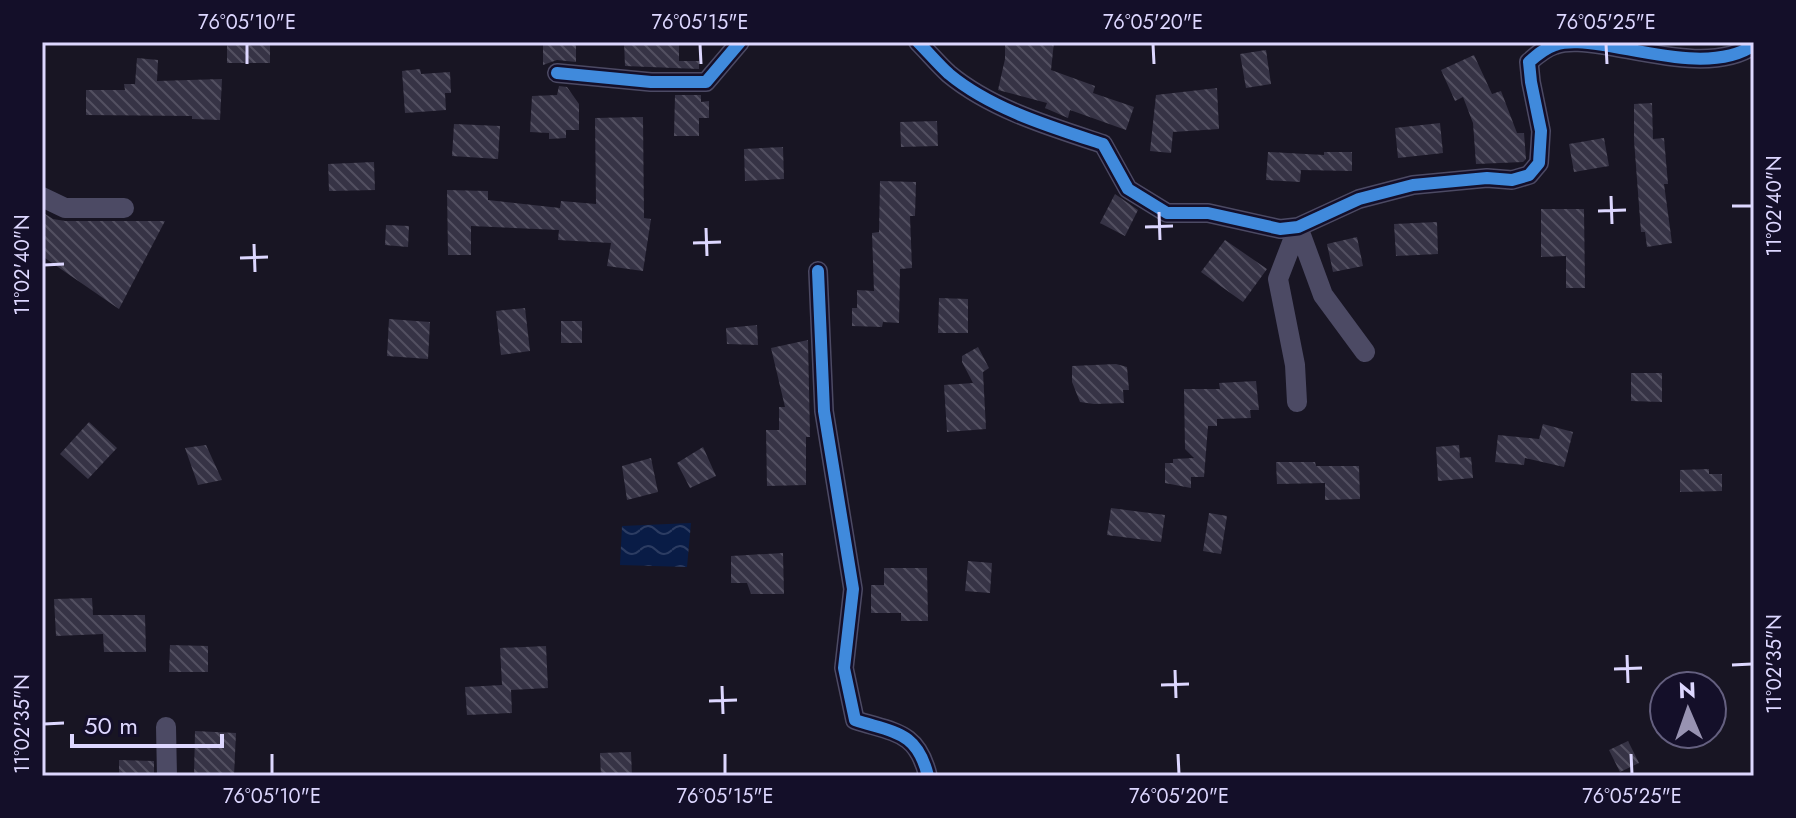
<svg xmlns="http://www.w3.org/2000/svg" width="1796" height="818" viewBox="0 0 1796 818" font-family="Jost,sans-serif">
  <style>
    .water { fill: url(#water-waves) }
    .building { fill: url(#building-back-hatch) }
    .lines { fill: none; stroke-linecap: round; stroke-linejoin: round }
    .street { stroke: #4c4a64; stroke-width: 20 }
    .cycleway-casing { stroke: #140f29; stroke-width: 17 }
    .cycleway { stroke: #408adc; stroke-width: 12 }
    .ticks { fill: none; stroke: #ddd7ff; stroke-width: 3 }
    .neatline { fill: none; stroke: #ddd7ff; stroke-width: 3 }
    .ticks-label { font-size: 20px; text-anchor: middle; fill: #ddd7ff }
  </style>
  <defs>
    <pattern id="water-waves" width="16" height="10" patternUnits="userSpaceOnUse" patternTransform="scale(2)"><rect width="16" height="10" fill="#091c46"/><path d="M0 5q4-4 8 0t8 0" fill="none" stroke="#2c3c62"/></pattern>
    <pattern id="building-back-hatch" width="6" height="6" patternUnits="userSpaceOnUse" patternTransform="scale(2)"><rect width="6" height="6" fill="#363345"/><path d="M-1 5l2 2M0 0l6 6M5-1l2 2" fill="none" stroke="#535061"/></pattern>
  </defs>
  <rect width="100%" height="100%" fill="#181523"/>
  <path class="water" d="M691 523 687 567 620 565 622 526Z"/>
  <path class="building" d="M227 42H270V63H227Z
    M543 42H576V62L557 60 543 65Z
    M624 42H679V61H699V69L625 66Z
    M1005 42H1054L1051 70 1095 86 1093 93 1134 107 1126 130 1070 110 1068 118 1045 108 1047 103 998 90 1005 59Z
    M1266 50 1271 84 1246 88 1240 54Z
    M1474 55 1492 94 1501 91 1517 133H1524L1526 159 1523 162 1476 164 1473 123 1463 97 1455 101 1441 70Z
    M137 58 158 60 157 81 222 79 220 120 192 119V116L86 115V90H125L124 84H135Z
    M420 69 421 74 450 72 451 93H445L446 110 405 113 402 71Z
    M559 86 567 87 579 104V130H566V138L549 139V133L530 132 532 96 557 95Z
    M1217 88 1219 129 1173 132 1171 153 1150 151 1156 95Z
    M675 95H701V102L709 101V118H699V136H674Z
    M1652 103 1653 139 1664 138 1668 184H1664L1672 243 1647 247 1645 232H1641L1634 140V104Z
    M643 117 644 218 651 219 643 271 607 266 611 243 558 240 559 230 471 226V255H448L447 190 488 191V200L560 208 561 201 596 204 595 118Z
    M937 121 938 146 901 147 900 122Z
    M1440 123 1443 153 1398 158 1395 128Z
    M454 124 500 126 498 159 452 156Z
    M1604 138 1609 166 1574 172 1569 144Z
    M783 147 784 179 745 181 744 149Z
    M1268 152 1324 155V152H1352V171L1301 170 1300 182 1266 180Z
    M374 162 375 190 329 191 328 164Z
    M880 181 916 182 915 216H910L912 268 900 269 899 323 883 322 882 327 852 326V308H857V290L874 291 872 233 879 232Z
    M1115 194 1138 210 1125 236 1100 223Z
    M1541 209H1584L1585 288H1566V256L1541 257Z
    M42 212 53 219 65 221H165L119 309 42 256Z
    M1437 222 1438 254 1396 256 1394 224Z
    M386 225 409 226 408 247 385 245Z
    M1357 237 1363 266 1333 272 1327 244Z
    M1225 240 1267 269 1243 302 1201 272Z
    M939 298 968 299V333H938Z
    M525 308 530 351 501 355 496 311Z
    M389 319 430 322 428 359 387 356Z
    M561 321H582V343H561Z
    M757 325 758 345 727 344 726 328Z
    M808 340 810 437H806V485L767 486 766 430H779V407H785L771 348Z
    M978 347 989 368 983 372 986 429 947 432 944 385 973 383 962 362V356Z
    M1116 364 1127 367 1129 390H1123L1124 403 1094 404 1080 402 1072 382V366Z
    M1631 373H1662V402L1631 401Z
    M1256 381 1259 410H1250L1251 418 1217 419V426H1208L1204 477H1191V488L1165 483V463H1173V459L1194 458 1185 449 1184 389H1220L1219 383Z
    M89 422 117 448 88 479 60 454Z
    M1543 424 1573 432 1564 467 1525 458 1524 465 1495 462 1498 435 1539 439Z
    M206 445 222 480 198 485 185 448Z
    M1459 445 1460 458 1471 457 1473 478 1438 481 1436 447Z
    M703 447 716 476 690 488 677 463Z
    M651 458 658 492 627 500 622 466Z
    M1276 462H1315L1316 466H1359L1360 499 1325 500V483L1277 484Z
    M1709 469V474H1722V491L1680 492V470Z
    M1111 508 1165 515 1161 542 1107 535Z
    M1209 513 1227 516 1221 554 1203 551Z
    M783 553 784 594H751L747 583H731V556Z
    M968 561 992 563 990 593 965 591Z
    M884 568H927L928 621H901V613H871V585H884Z
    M92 598 93 615H145L146 652H104L103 634 56 636 54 599Z
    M170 645 208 646V672H169Z
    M546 646 548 688 511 690 512 713 467 715 465 687 502 685 500 648Z
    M195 731 236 733 234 776H194Z
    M1628 741 1639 763 1620 772 1609 750Z
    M631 752 632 776H601L600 753Z
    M119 760 154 761V776H119Z"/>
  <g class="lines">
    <path class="street" d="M918 42C928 52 938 64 949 74 991 109 1051 127 1103 144L1128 189 1167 213H1208L1280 229 1298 227 1359 199 1413 185 1487 178 1512 180 1529 175 1539 163 1541 131 1531 82 1529 62C1537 55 1545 48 1555 45 1569 40 1589 43 1604 45 1648 52 1715 72 1754 45
      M557 73 651 82H706L740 42
      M42 197 65 208H124
      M818 271 824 411 853 589 844 668 855 720C895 733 917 731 928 776
      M1297 402 1295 365 1278 279 1298 227 1323 295 1365 352
      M166 727 167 776"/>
    <defs>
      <path id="cycleway" d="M918 42C928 52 938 64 949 74 991 109 1051 127 1103 144L1128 189 1167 213H1208L1280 229 1298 227 1359 199 1413 185 1487 178 1512 180 1529 175 1539 163 1541 131 1531 82 1529 62C1537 55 1545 48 1555 45 1569 40 1589 43 1604 45 1648 52 1715 72 1754 45
        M557 73 651 82H706L740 42
        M818 271 824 411 853 589 844 668 855 720C895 733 917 731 928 776"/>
    </defs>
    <use href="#cycleway" class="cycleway-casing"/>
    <use href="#cycleway" class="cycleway"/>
  </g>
  <path class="ticks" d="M247 44V64M700 44 701 64M1153 44 1154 64M1606 44 1607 64M1611 196 1612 224M1732 206H1752M1598 211 1626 210M1159 212 1160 240M1145 227 1173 226M706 228 707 256M693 243 721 242M254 244 255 272M240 258 268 257M44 265 64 264M1627 655 1628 683M1732 665 1752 664M1614 669 1642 668M1175 670 1176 698M1161 685 1189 684M722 686 723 714M709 701 737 700M44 724 64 723M272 754V774M725 754V774M1178 754 1179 774M1631 754 1632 774"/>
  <rect width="1796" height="818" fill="none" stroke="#140f29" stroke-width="88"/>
  <g transform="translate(1688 710) rotate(358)"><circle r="38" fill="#140f29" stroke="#645f7f" stroke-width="2"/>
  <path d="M0-6L14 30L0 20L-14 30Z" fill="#9893b2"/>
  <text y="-12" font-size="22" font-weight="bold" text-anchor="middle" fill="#ddd7ff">N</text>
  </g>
  <path d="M72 734v12h150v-12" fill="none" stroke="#ddd7ff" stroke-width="4"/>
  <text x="84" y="734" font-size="24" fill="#ddd7ff" stroke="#140f29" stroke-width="6" paint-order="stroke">50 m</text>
  <rect x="44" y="44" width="1708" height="730" class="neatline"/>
  <g class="ticks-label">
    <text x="247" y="29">76°05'10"E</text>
    <text x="700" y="29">76°05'15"E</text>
    <text x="1153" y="29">76°05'20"E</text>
    <text x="1606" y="29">76°05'25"E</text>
    <text transform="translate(1774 206) rotate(-90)" y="7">11°02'40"N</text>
    <text transform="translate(22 265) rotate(-90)" y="7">11°02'40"N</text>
    <text transform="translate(1774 664) rotate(-90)" y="7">11°02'35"N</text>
    <text transform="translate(22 724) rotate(-90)" y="7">11°02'35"N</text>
    <text x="272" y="803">76°05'10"E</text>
    <text x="725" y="803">76°05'15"E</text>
    <text x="1179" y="803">76°05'20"E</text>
    <text x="1632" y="803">76°05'25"E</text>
  </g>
</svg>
